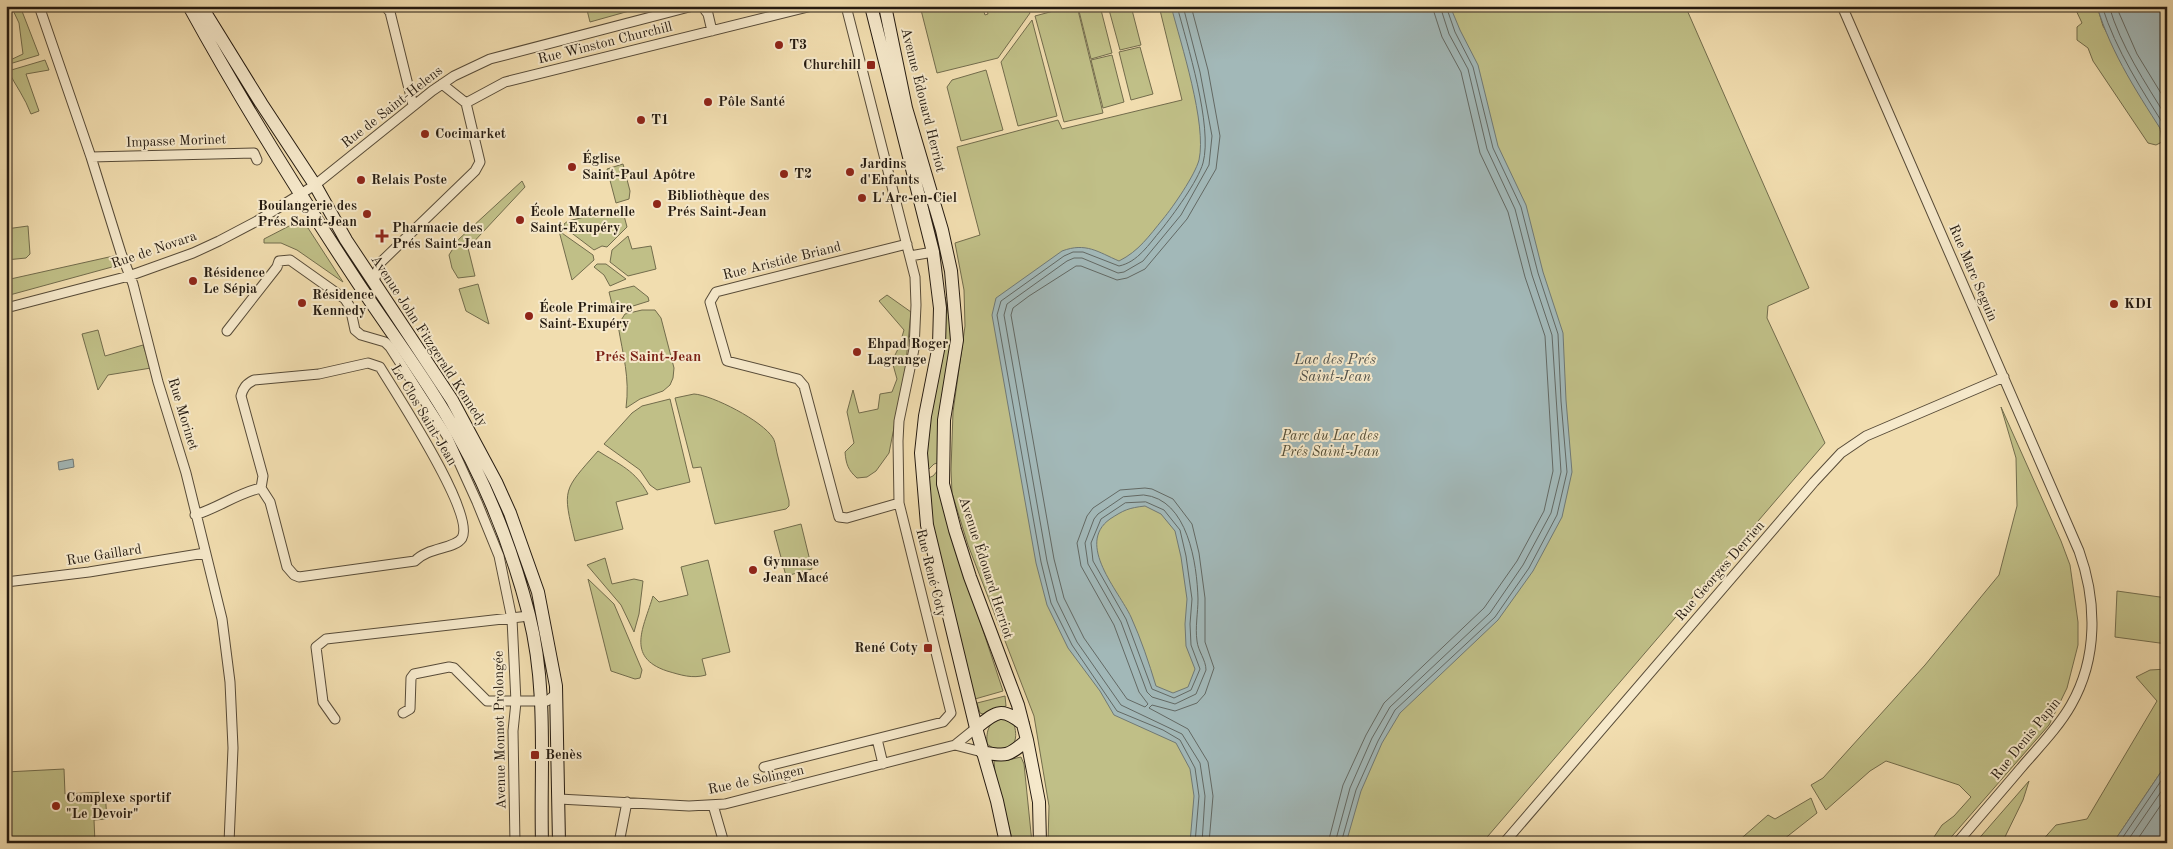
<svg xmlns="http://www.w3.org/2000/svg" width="2173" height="849" viewBox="0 0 2173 849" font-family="'Old Standard TT',serif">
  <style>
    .green { fill: #c0bf87; stroke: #726c4c }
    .water { fill: #a2b8b8; stroke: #707975; fill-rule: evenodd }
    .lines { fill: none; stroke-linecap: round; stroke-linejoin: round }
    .shore { stroke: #636964; stroke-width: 1 }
    .minor-casing { stroke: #574b38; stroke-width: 11 }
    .secondary-casing { stroke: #241a10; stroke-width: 14 }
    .minor { stroke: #f6e9cb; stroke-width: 9 }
    .secondary { stroke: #f6e9cb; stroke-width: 12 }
    .poi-dot { fill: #8f2418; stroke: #f6e9cb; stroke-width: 2 }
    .labels { text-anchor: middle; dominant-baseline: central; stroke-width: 4; stroke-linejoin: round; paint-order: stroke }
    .street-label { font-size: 14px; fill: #241a10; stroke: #f6e9cb }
    .poi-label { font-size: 14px; font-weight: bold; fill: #241a10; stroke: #f6e9cb; text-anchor: start }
    .park-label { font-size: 14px; font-style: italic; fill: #534c34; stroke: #f6e9cb }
    .neighbourhood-label { font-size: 15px; font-weight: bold; fill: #7a1f14; stroke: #f6e9cb }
    .water-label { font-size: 15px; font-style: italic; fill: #50514b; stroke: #f6e9cb }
  </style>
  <rect width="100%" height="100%" fill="#f1ddaf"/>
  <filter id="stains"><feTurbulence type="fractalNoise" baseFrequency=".004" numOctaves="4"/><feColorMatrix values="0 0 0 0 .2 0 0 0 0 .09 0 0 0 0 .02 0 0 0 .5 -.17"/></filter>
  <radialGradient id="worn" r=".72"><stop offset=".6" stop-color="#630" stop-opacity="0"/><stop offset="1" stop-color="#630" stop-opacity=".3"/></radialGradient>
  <path class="green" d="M11 6H20L39 55 6 65V62L23 54 19 23Z
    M586 6H647L590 22Z
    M920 6H982L985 15 988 14 986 6H1027L1030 13 998 58 937 73Z
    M1072 6H1077L1103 113 1064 122 1035 16Z
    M1100 6 1112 53 1091 59 1079 11Z
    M1108 6H1131L1141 45 1120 50Z
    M1159 6H1697L1687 10 1809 288 1768 306 1767 318 1825 443 1482 843H1048L1049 806 1034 716 968 545 952 493 951 470 953 412 965 326 964 290 955 243 980 235 957 147 1058 120 1062 129 1182 100Z
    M2074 6H2097L2103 26 2160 128 2162 142 2156 145 2148 143 2093 61 2088 48 2077 40V27L2082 23Z
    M1032 20 1057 116 1018 126 1001 62Z
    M1140 47 1153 94 1131 100 1119 52Z
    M1112 55 1124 102 1103 108 1091 60Z
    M45 60 49 70 26 74 39 111 31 114C25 98 16 86 8 71Z
    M986 70 1003 130 961 141 947 87 952 80Z
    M623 164 630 191 629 199 616 203 607 169Z
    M522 181 525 187 468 248 475 276 458 278 452 268 449 255 459 239Z
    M622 208 627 227 607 247 602 246 594 250 565 228 564 224 568 221Z
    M293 224H300L308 228 343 282 297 250 281 243H264V239Z
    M28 226 30 254 26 258 6 260V229Z
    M559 231 593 255 594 260 572 280Z
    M628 236 632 249 651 246 656 269 628 276 610 262 612 250Z
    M118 255 119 263 112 267 6 296V280Z
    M597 264H606L626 279 610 286 604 275 594 267Z
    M478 284 489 324 466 311 459 289Z
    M634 286 648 297 649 301 614 312 609 292Z
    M887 295 911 312 905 372 889 453 876 471 867 477 857 478C848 470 846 464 845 452L854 443 847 412 853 390 859 413 878 409 880 394 892 392 897 379 892 361 899 347 904 330 879 301Z
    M945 297 953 337 941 462 934 464 928 470 924 453 943 341Z
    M642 310H655L661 318 674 368 673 378 670 385 663 391 640 399 626 408C630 377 623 356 618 325L625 314Z
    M98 330 105 356 143 345 151 368 108 375 98 390 82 334Z
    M694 394C712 395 763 421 773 438 775 441 776 448 777 453 781 469 785 485 789 501V506L786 509 715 524 701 467 693 468 675 398Z
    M670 399 690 482 657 490 650 485 640 470 604 444 632 413 642 406Z
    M2001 407 2061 541 2070 565 2078 622V645L2067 688 2049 725 1946 843H1930L1942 825 1954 816 1971 797 1959 785 1886 761 1870 771 1826 810 1811 785 1823 778 1925 665 1999 575 2017 506 2016 458Z
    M598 451C620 465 635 470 648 494L616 502 623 529 575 541C562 488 563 491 598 451Z
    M939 469 975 606 1003 691 975 699 933 525 926 479 933 476Z
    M801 524 812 569 786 576 774 531Z
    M605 558 612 584 634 579 643 581 639 614 634 632 621 605 587 565Z
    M708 560 730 652 702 659 706 675C692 679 681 675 667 671 625 657 644 627 653 596L659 602 688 595 681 567Z
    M588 579 614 604 642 670 640 678 635 679 611 671Z
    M2117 591 2167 598V644L2115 637Z
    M2167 669V763L2113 843H2040L2056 825 2087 819 2157 701 2136 677 2150 670Z
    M1005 696 1006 706 983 714 980 713 977 703Z
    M1004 718 1014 724C1019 743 1013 748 996 750L987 744C986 730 989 720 1004 718Z
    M1021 757 1024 764 1032 843H1013L995 772 994 761 1008 760Z
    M64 769 65 794 105 792 107 819 94 820 95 843H6V772Z
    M2029 781 2023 800 2002 843H1975Z
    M1811 798 1817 813 1779 843H1770L1764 837 1759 843H1736L1768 815 1775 819Z"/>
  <path class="water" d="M1171 6H1450L1460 30 1478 65 1498 146 1526 205 1543 272 1563 333 1566 400 1572 472 1562 517 1533 571 1498 620 1400 713 1382 743 1361 791 1346 843H1190L1194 796 1190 769 1176 743 1114 715 1100 691 1068 648 1047 605 1036 563 992 315 996 298 1062 251C1086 242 1098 252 1119 261 1139 251 1149 236 1163 219 1173 207 1195 175 1199 160 1207 124 1181 44 1171 6ZM1145 506 1161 514 1175 531 1181 557 1187 599 1185 624 1186 646 1195 669 1188 687 1173 693 1156 686C1149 663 1141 639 1131 617 1119 591 1075 544 1110 519 1124 510 1128 508 1145 506Z
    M2097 6H2167V139C2140 97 2111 54 2097 6Z
    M73 459 74 467 59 470 58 462Z
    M2167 763V843H2113Z"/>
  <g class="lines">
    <path class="shore" d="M1177 6C1187 44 1213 126 1203 163 1198 181 1173 215 1161 230 1149 244 1138 262 1119 266L1083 252H1073L1064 256 1001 301 997 315 1041 562 1051 603 1072 645 1117 711 1163 730 1180 740 1195 768 1199 796 1195 843
      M1183 6 1200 72 1212 136 1209 165 1181 215 1143 261 1124 272 1118 273 1082 258H1074L1067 261 1007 304 1004 315 1047 561 1057 601 1077 642 1121 705 1182 734 1200 763 1205 796 1202 843
      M1191 6 1208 70 1220 136 1216 169 1187 219 1145 269 1127 278 1117 280 1081 266H1076L1029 296 1013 308 1011 315 1054 559 1064 598 1084 638 1127 699 1145 707 1148 704 1139 692 1114 625 1081 566 1077 543 1087 516 1093 508 1120 490 1145 488 1152 489 1173 499 1192 524 1199 553 1205 598V642L1214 668 1205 694 1197 703 1175 711 1152 705 1149 708 1188 729 1208 762 1213 796 1209 843
      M2102 6C2116 51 2142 90 2167 130
      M2109 6C2121 47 2145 82 2167 118
      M2116 6 2137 54 2167 103
      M1144 495C1188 499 1197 564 1198 599 1198 613 1195 627 1197 641 1198 651 1206 660 1206 670L1196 694 1175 704 1152 697 1147 692 1121 622 1088 564 1085 543 1094 519 1098 514 1123 497Z
      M1146 502 1164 510 1180 530 1186 556 1192 599 1190 624 1191 645 1200 669 1191 690 1174 698 1152 689 1126 619 1093 561 1091 543 1101 519 1125 503Z
      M1328 843 1343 785 1366 735 1384 703 1484 608 1517 561 1544 511 1553 471 1545 336 1525 277 1508 212 1480 153 1461 72 1442 37 1432 6
      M1335 843 1350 788 1372 738 1390 707 1490 613 1523 565 1551 513 1561 472 1552 335 1532 275 1515 209 1487 149 1468 69 1449 34 1440 6
      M1341 843 1356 790 1378 741 1395 710 1495 617 1529 568 1557 515 1567 472 1561 401 1558 334 1538 273 1521 207 1493 148 1473 67 1455 32 1446 6
      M2119 843 2167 772
      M2126 843 2167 783
      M2135 843 2167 796"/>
    <defs>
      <path id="minor" d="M39 6 91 157 121 253 133 284 158 382 186 473 222 619 230 682 233 748 229 843
        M385 6 390 12 413 105
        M702 6 708 14 712 31
        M1842 6 2079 551C2097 601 2098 658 2071 705 2058 728 2038 748 2021 768 2000 793 1978 818 1957 843
        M466 103 505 82 812 6
        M91 157 254 153 257 160
        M910 256 933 252
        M374 281 380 263 475 171 480 162 466 103 442 84
        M6 308 129 276 193 253 219 241 257 221 315 185 432 91 454 76 490 59 693 6
        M227 331 277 267 279 261 290 260 345 299 350 307 355 330 361 335 385 342 390 347 447 436 477 502 499 556 512 619 516 702 513 731 515 843
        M899 503 847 518 839 517 804 386 798 379 727 361 710 302 716 292 907 244
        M195 515C218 508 238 493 261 488L270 502 287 567 294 575 299 577 415 561C428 547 455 549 462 538 476 514 395 392 380 367L368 363 319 374 254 380C246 384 243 388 241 396L263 476 261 488
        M6 582 89 572 205 553
        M403 713 410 709 411 678 414 674 449 667 454 668 487 701H547L556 694
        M335 719 323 702 316 647 326 639 529 616
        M877 739 883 764
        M955 745 982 752
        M764 767 943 722 951 713 899 503 898 441 899 421 914 349 916 305 915 277 847 10 844 6
        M559 799 689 806 725 804 955 745 976 728
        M713 805 724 843
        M619 843 627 802
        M1504 843 1814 482 1841 453 1866 436 2004 377"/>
      <path id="secondary" d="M189 6C240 99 296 189 354 277 384 323 417 366 445 413 483 475 511 545 529 615 548 690 540 767 542 843
        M201 6 261 103 315 185 346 240 452 400 496 482 510 513 538 592 556 686 559 843
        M871 6 933 252 940 308 939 345 925 416 921 453 927 525 976 728 997 801 1006 843
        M885 6 906 108 942 230 951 271 957 340 944 420 943 484 955 530 970 577 1018 705 1027 740 1039 802 1040 843
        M976 728C996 712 1001 706 1023 724
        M982 752C1006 757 1009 756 1027 740"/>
    </defs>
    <use href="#minor" class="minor-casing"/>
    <use href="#secondary" class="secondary-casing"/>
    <use href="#minor" class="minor"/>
    <use href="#secondary" class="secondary"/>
  </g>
  <g class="poi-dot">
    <circle cx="779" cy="45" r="5"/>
    <rect x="866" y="60" width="10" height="10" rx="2.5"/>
    <circle cx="708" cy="102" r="5"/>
    <circle cx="641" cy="120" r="5"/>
    <circle cx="425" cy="134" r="5"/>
    <circle cx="572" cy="167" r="5"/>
    <circle cx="850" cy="172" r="5"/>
    <circle cx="784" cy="174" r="5"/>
    <circle cx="361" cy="180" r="5"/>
    <circle cx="862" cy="198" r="5"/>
    <circle cx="657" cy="204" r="5"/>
    <circle cx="367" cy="214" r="5"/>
    <circle cx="520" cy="220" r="5"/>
    <path d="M379.5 228.5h5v5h5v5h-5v5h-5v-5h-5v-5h5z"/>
    <circle cx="193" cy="281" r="5"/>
    <circle cx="302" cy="303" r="5"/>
    <circle cx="2114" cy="304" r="5"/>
    <circle cx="529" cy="316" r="5"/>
    <circle cx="857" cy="352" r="5"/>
    <circle cx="753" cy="570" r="5"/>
    <rect x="923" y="643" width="10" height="10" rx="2.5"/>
    <rect x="530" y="750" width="10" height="10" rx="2.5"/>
    <circle cx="56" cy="806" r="5"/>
  </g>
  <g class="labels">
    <g class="street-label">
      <text transform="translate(605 43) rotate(-14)">Rue Winston Churchill</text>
      <text transform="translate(923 100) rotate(76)">Avenue Édouard Herriot</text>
      <text transform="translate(392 107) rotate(-38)">Rue de Saint-Helens</text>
      <text transform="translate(176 141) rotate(-2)">Impasse Morinet</text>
      <text transform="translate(154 250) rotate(-19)">Rue de Novara</text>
      <text transform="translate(782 261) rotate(-14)">Rue Aristide Briand</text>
      <text transform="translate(1973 273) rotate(67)">Rue Marc Seguin</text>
      <text transform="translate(429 341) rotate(57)">Avenue John Fitzgerald Kennedy</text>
      <text transform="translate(183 414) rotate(73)">Rue Morinet</text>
      <text transform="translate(424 415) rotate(59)">Le Clos Saint-Jean</text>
      <text transform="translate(104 555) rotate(-9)">Rue Gaillard</text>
      <text transform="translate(986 568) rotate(72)">Avenue Édouard Herriot</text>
      <text transform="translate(1720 571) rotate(-49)">Rue Georges Derrien</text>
      <text transform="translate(931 573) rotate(76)">Rue René Coty</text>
      <text transform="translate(500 730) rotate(-91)">Avenue Monnot Prolongée</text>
      <text transform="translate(2026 739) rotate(-51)">Rue Denis Papin</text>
      <text transform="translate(756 780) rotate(-12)">Rue de Solingen</text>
    </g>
    <g class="poi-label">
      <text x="789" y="45">T3</text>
      <text x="861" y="65" text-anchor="end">Churchill</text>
      <text x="718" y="102">Pôle Santé</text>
      <text x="651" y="120">T1</text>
      <text x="435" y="134">Cocimarket</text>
      <text x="582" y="159">Église<tspan x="582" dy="16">Saint-Paul Apôtre</tspan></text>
      <text x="860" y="164">Jardins<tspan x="860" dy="16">d'Enfants</tspan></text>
      <text x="794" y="174">T2</text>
      <text x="371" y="180">Relais Poste</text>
      <text x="667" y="196">Bibliothèque des<tspan x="667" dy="16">Prés Saint-Jean</tspan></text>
      <text x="872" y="198">L'Arc-en-Ciel</text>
      <text x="357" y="206" text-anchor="end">Boulangerie des<tspan x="357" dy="16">Prés Saint-Jean</tspan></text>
      <text x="530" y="212">École Maternelle<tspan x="530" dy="16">Saint-Exupéry</tspan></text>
      <text x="392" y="228">Pharmacie des<tspan x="392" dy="16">Prés Saint-Jean</tspan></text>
      <text x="203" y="273">Résidence<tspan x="203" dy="16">Le Sépia</tspan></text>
      <text x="312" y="295">Résidence<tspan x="312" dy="16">Kennedy</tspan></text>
      <text x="2124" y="304">KDI</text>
      <text x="539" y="308">École Primaire<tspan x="539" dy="16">Saint-Exupéry</tspan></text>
      <text x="867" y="344">Ehpad Roger<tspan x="867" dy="16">Lagrange</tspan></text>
      <text x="763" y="562">Gymnase<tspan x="763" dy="16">Jean Macé</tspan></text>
      <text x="918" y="648" text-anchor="end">René Coty</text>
      <text x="545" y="755">Benès</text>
      <text x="66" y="798">Complexe sportif<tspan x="66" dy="16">"Le Devoir"</tspan></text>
    </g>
    <g class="park-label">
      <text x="1330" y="436">Parc du Lac des<tspan x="1330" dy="16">Prés Saint-Jean</tspan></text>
    </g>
    <g class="neighbourhood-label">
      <text x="648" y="357">Prés Saint-Jean</text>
    </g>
    <g class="water-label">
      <text x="1335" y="360">Lac des Prés<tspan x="1335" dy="17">Saint-Jean</tspan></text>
    </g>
  </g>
  <rect width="2173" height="849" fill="none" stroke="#f1ddaf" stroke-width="25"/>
  <rect x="8" y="8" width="2158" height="834" fill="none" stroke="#241a10" stroke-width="2.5"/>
  <rect x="12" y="12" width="2148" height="824" fill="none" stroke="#241a10"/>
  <rect width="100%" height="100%" filter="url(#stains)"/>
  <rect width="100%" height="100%" fill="url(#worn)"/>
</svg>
